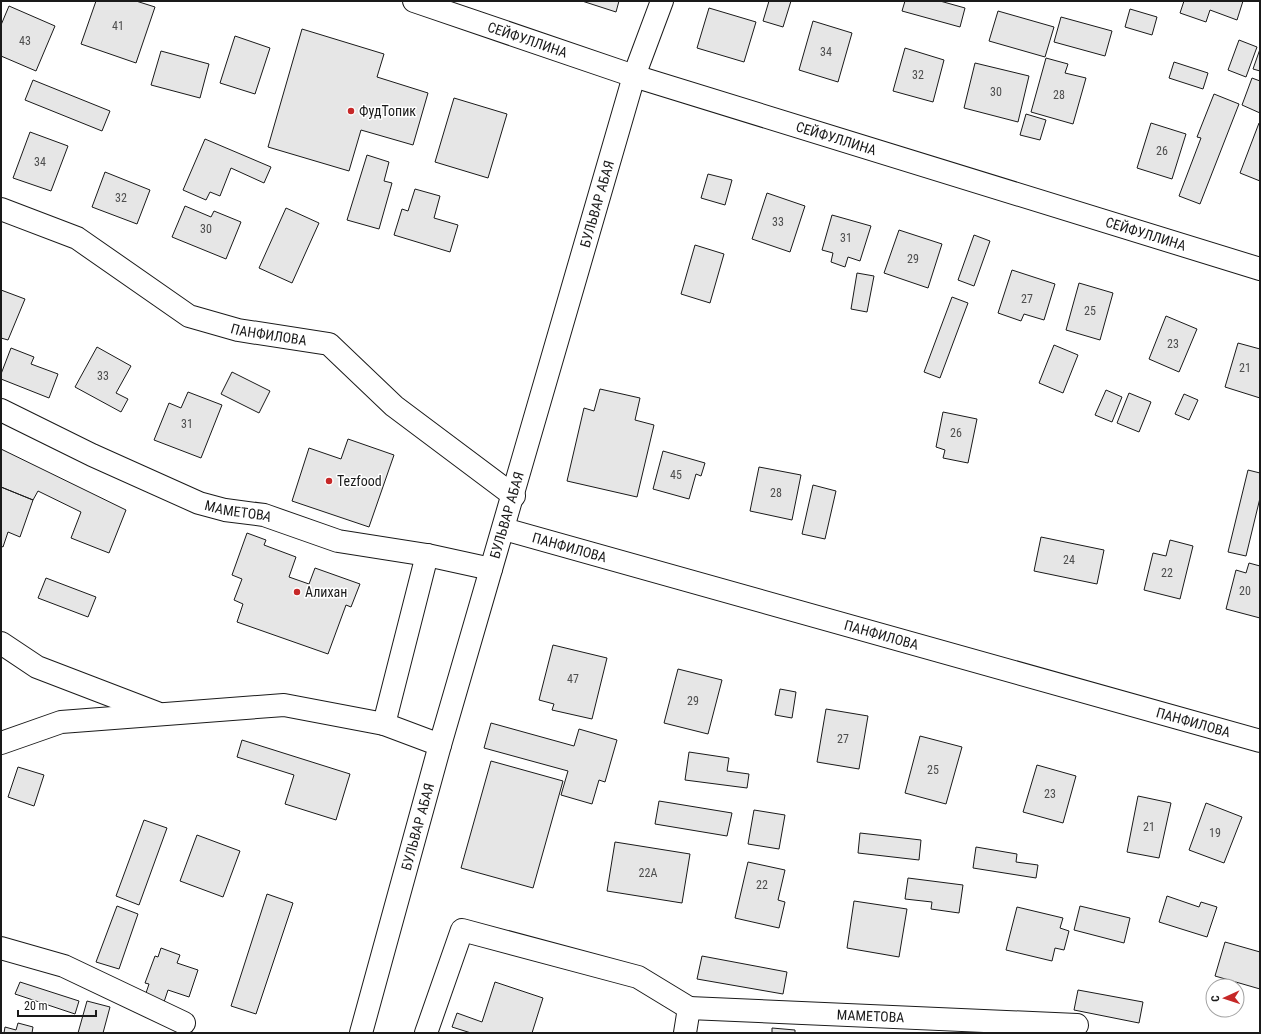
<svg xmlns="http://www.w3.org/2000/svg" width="1261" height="1034" viewBox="0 0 1261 1034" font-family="'Roboto Condensed',sans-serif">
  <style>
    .building { fill: #e6e6e6; stroke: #1a1a1a }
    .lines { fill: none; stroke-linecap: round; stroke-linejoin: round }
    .minor-casing { stroke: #1a1a1a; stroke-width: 24 }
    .major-casing { stroke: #1a1a1a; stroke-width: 24 }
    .minor { stroke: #fff; stroke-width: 22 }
    .major { stroke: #fff; stroke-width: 22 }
    .poi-dot { fill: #c62828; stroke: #fff; stroke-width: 1.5 }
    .labels { text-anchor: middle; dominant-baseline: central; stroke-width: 3; stroke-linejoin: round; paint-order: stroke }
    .number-label { font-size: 12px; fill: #4d4d4d }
    .street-label { font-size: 14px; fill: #1a1a1a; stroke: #fff }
    .poi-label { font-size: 14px; fill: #1a1a1a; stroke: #fff; text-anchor: start }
  </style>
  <rect width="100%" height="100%" fill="#fff"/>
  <path class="building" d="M96 1H136L155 7 136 63 81 44Z
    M582 1H619L616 12Z
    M769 1H791L783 27 763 21Z
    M905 1H940L965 8 960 27 902 11Z
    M1184 1H1243L1237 20 1210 10 1206 22 1180 13Z
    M9 6 55 26 36 71 1 56V25Z
    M709 8 756 22 744 62 697 48Z
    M1130 9 1157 17 1152 35 1125 27Z
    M998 11 1054 27 1045 57 989 41Z
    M1061 17 1112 31 1105 56 1054 42Z
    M813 21 852 33 838 82 799 70Z
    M302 29 384 54 377 77 428 93 413 145 361 130 349 171 268 147Z
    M235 36 270 48 255 94 220 83Z
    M1239 40 1257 47 1246 77 1228 70Z
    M905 48 944 60 933 102 893 91Z
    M1260 49V71L1253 69Z
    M161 51 209 64 200 98 151 85Z
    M1046 58 1068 64 1065 73 1086 78 1073 124 1031 112Z
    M1174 62 1208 73 1203 89 1169 78Z
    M975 63 1029 76 1018 122 964 108Z
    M1252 78 1260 81V113L1242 105Z
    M33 80 110 111 102 131 25 100Z
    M1214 94 1239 104 1200 204 1179 196 1201 138 1197 137Z
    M454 98 507 114 488 178 435 162Z
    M1026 114 1046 120 1040 140 1020 135Z
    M1151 123 1186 134 1172 179 1137 168Z
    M1259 123H1260V181L1240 173Z
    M30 132 68 146 51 191 13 178Z
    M205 139 271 167 264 183 231 168 220 196 210 192 206 200 183 190Z
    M367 155 389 162 384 181 392 183 379 229 347 220Z
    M105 172 150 190 137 224 92 207Z
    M708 174 732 180 725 205 701 198Z
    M415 189 440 196 434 218 458 225 450 252 394 235 402 209 408 211Z
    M767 193 805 206 790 252 752 239Z
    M185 206 211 217 214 211 241 222 226 259 172 237Z
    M286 208 319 223 292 283 259 268Z
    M832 215 871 226 860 261 848 257 845 267 831 262 833 253 822 250Z
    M899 230 942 244 928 288 884 273Z
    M974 235 990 241 974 286 958 280Z
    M695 245 724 254 710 303 681 294Z
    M1012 270 1055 284 1044 320 1024 314 1021 321 998 313Z
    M857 273 874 276 867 312 851 309Z
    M1079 283 1113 293 1100 340 1066 330Z
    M1 290 25 299 8 340 1 338Z
    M952 297 968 303 940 378 924 372Z
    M1166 316 1197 329 1179 372 1149 359Z
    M1238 343 1260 349V398L1225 387Z
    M1054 345 1078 355 1063 393 1039 383Z
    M97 347 131 366 116 393 128 399 121 412 75 387Z
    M11 348 34 357 31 364 58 374 49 398 1 379V374Z
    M232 372 270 391 259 413 221 394Z
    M600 389 640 398 635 420 654 425 637 497 567 481 584 408 594 411Z
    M1106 390 1122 397 1112 422 1095 415Z
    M188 392 222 405 201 458 154 440 169 403 181 408Z
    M1129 393 1151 402 1139 432 1117 423Z
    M1184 394 1198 400 1189 420 1175 414Z
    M943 412 977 419 968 463 943 458 945 450 936 447Z
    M348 439 394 455 369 527 292 501 309 448 341 459Z
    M1 449 126 510 109 553 71 538 81 512 38 491 33 500 1 487Z
    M663 451 705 463 701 476 696 474 689 499 653 489Z
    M759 467 801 475 792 520 750 511Z
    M1248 470 1260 473V498L1246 556 1228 552Z
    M813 485 836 491 825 539 802 534Z
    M1 487 33 500 20 537 8 532 3 547 1 546Z
    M247 533 266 540 264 545 296 557 289 577 309 584 315 568 360 584 351 607 346 605 328 654 237 622 243 604 234 600 242 579 232 575Z
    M1041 537 1104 550 1097 584 1034 571Z
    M1170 540 1193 546 1180 599 1144 590 1153 553 1166 556Z
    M1249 563 1260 566V618L1226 609 1236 570 1246 573Z
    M46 578 96 597 88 617 38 598Z
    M553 645 607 658 592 719 552 710 554 704 539 700Z
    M678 669 722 680 708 734 664 723Z
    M780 689 796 692 792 718 775 715Z
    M826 709 868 716 859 769 817 762Z
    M491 723 574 746 579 729 617 740 605 782 599 780 592 804 561 795 568 771 484 748Z
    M920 736 962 747 946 804 905 793Z
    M242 740 350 774 336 820 285 804 294 775 237 757Z
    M689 752 729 758 727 771 749 774 747 788 685 780Z
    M491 761 563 781 533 888 461 868Z
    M1037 765 1076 776 1063 823 1023 812Z
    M18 767 44 775 34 806 8 797Z
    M1138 796 1171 803 1159 858 1127 852Z
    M659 801 732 813 727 836 655 824Z
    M1206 803 1242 817 1224 863 1189 850Z
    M754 810 785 815 779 849 748 844Z
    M144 820 167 828 139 905 116 896Z
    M860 833 921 840 919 860 858 853Z
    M197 835 240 851 223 897 180 881Z
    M615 842 690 854 682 903 607 891Z
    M976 847 1017 854 1016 862 1038 865 1036 878 973 868Z
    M748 862 785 870 778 900 785 902 779 928 735 918Z
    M908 878 963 885 959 913 931 909 932 902 905 899Z
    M267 894 293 903 256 1014 231 1006Z
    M1167 896 1199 907 1201 902 1217 907 1207 937 1159 922Z
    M854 901 907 909 899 957 847 948Z
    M117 906 138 914 119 969 96 962Z
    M1080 906 1130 918 1124 943 1074 930Z
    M1017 907 1063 918 1060 928 1069 931 1064 950 1055 948 1052 961 1006 950Z
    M1225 942 1260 952V989L1215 976Z
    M161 948 180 955 177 963 198 970 189 997 168 990 163 1005 144 999 149 984 145 983 155 956 158 957Z
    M702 956 787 972 783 994 697 979Z
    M20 982 79 1001 75 1014 15 994Z
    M495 982 543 998 532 1033H471L452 1027 457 1013 482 1022Z
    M1078 990 1143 1002 1139 1023 1074 1010Z
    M87 1001 110 1007 103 1033H78Z
    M18 1023 33 1027 32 1033H4L5 1027 16 1030Z
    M772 1028 795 1030V1033H772Z"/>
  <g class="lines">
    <defs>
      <g id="minor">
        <path id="s1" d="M1 209 77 238 189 316 238 330 329 344 394 406 514 496"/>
        <path id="s2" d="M1 410 92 455 199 503 225 510 264 515 338 541 427 555 491 569"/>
        <path id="s3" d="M504 529 1260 741"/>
        <path d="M1 643 37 667 157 713"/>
        <path d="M384 724 427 555"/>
        <path d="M1 743 61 722 284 705 384 724 440 745"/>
        <path d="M1 948 64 966 184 1023"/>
        <path d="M426 1033 462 930 638 977 689 1008"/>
        <path id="s4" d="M685 1033 689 1008 1077 1025"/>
      </g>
      <g id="major">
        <path id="s5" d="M414 1 634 76 1260 269"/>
        <path id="s6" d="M361 1033 440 745 634 76 662 1"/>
      </g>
    </defs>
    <use href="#minor" class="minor-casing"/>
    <use href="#major" class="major-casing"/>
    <use href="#minor" class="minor"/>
    <use href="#major" class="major"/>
  </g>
  <g class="poi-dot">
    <circle cx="351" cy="111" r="4"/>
    <circle cx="329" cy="481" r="4"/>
    <circle cx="297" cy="592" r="4"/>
  </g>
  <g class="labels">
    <g class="number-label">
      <text x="118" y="26">41</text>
      <text x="25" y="41">43</text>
      <text x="826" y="52">34</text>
      <text x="918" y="75">32</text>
      <text x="996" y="92">30</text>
      <text x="1059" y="95">28</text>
      <text x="1162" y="151">26</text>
      <text x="40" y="162">34</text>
      <text x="121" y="198">32</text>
      <text x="778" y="222">33</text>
      <text x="206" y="229">30</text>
      <text x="846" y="238">31</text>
      <text x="913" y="259">29</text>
      <text x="1027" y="299">27</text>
      <text x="1090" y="311">25</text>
      <text x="1173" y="344">23</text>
      <text x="1245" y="368">21</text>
      <text x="103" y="376">33</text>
      <text x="187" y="424">31</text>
      <text x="956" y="433">26</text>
      <text x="676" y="475">45</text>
      <text x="776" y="493">28</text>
      <text x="1069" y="560">24</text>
      <text x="1167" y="573">22</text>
      <text x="1245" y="591">20</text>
      <text x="573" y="679">47</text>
      <text x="693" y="701">29</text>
      <text x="843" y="739">27</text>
      <text x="933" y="770">25</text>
      <text x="1050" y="794">23</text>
      <text x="1149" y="827">21</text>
      <text x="1215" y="833">19</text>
      <text x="648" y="873">22А</text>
      <text x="762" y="885">22</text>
    </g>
    <g class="street-label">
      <text stroke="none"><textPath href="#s5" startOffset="120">СЕЙФУЛЛИНА</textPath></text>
      <text stroke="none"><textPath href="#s5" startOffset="444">СЕЙФУЛЛИНА</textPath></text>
      <text stroke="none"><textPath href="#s6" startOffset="862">БУЛЬВАР АБАЯ</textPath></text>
      <text stroke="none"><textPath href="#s5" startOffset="768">СЕЙФУЛЛИНА</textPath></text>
      <text stroke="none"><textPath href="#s1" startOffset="300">ПАНФИЛОВА</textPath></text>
      <text stroke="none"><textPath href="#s2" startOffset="259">МАМЕТОВА</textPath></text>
      <text stroke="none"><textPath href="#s6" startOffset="538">БУЛЬВАР АБАЯ</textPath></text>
      <text stroke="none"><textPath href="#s3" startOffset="68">ПАНФИЛОВА</textPath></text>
      <text stroke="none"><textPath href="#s3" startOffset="392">ПАНФИЛОВА</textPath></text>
      <text stroke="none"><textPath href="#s3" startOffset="716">ПАНФИЛОВА</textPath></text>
      <text stroke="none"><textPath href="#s6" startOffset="214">БУЛЬВАР АБАЯ</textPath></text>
      <text stroke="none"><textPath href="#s4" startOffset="207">МАМЕТОВА</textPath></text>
    </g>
    <g class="poi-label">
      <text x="359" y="111">ФудТопик</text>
      <text x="337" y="481">Tezfood</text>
      <text x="305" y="592">Алихан</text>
    </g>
  </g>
  <rect width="1261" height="1034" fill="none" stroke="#1a1a1a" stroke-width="4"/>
  <g transform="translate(1225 998) rotate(267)"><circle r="19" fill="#ffffff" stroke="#a3a3a3"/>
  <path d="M0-3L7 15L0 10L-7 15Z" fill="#c62828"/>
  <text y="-6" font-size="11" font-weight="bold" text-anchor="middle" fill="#1a1a1a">С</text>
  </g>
  <path d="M18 1010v6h78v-6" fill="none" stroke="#1a1a1a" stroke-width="2"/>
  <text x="24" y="1010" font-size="12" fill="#1a1a1a" stroke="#ffffff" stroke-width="3" paint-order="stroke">20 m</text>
</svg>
